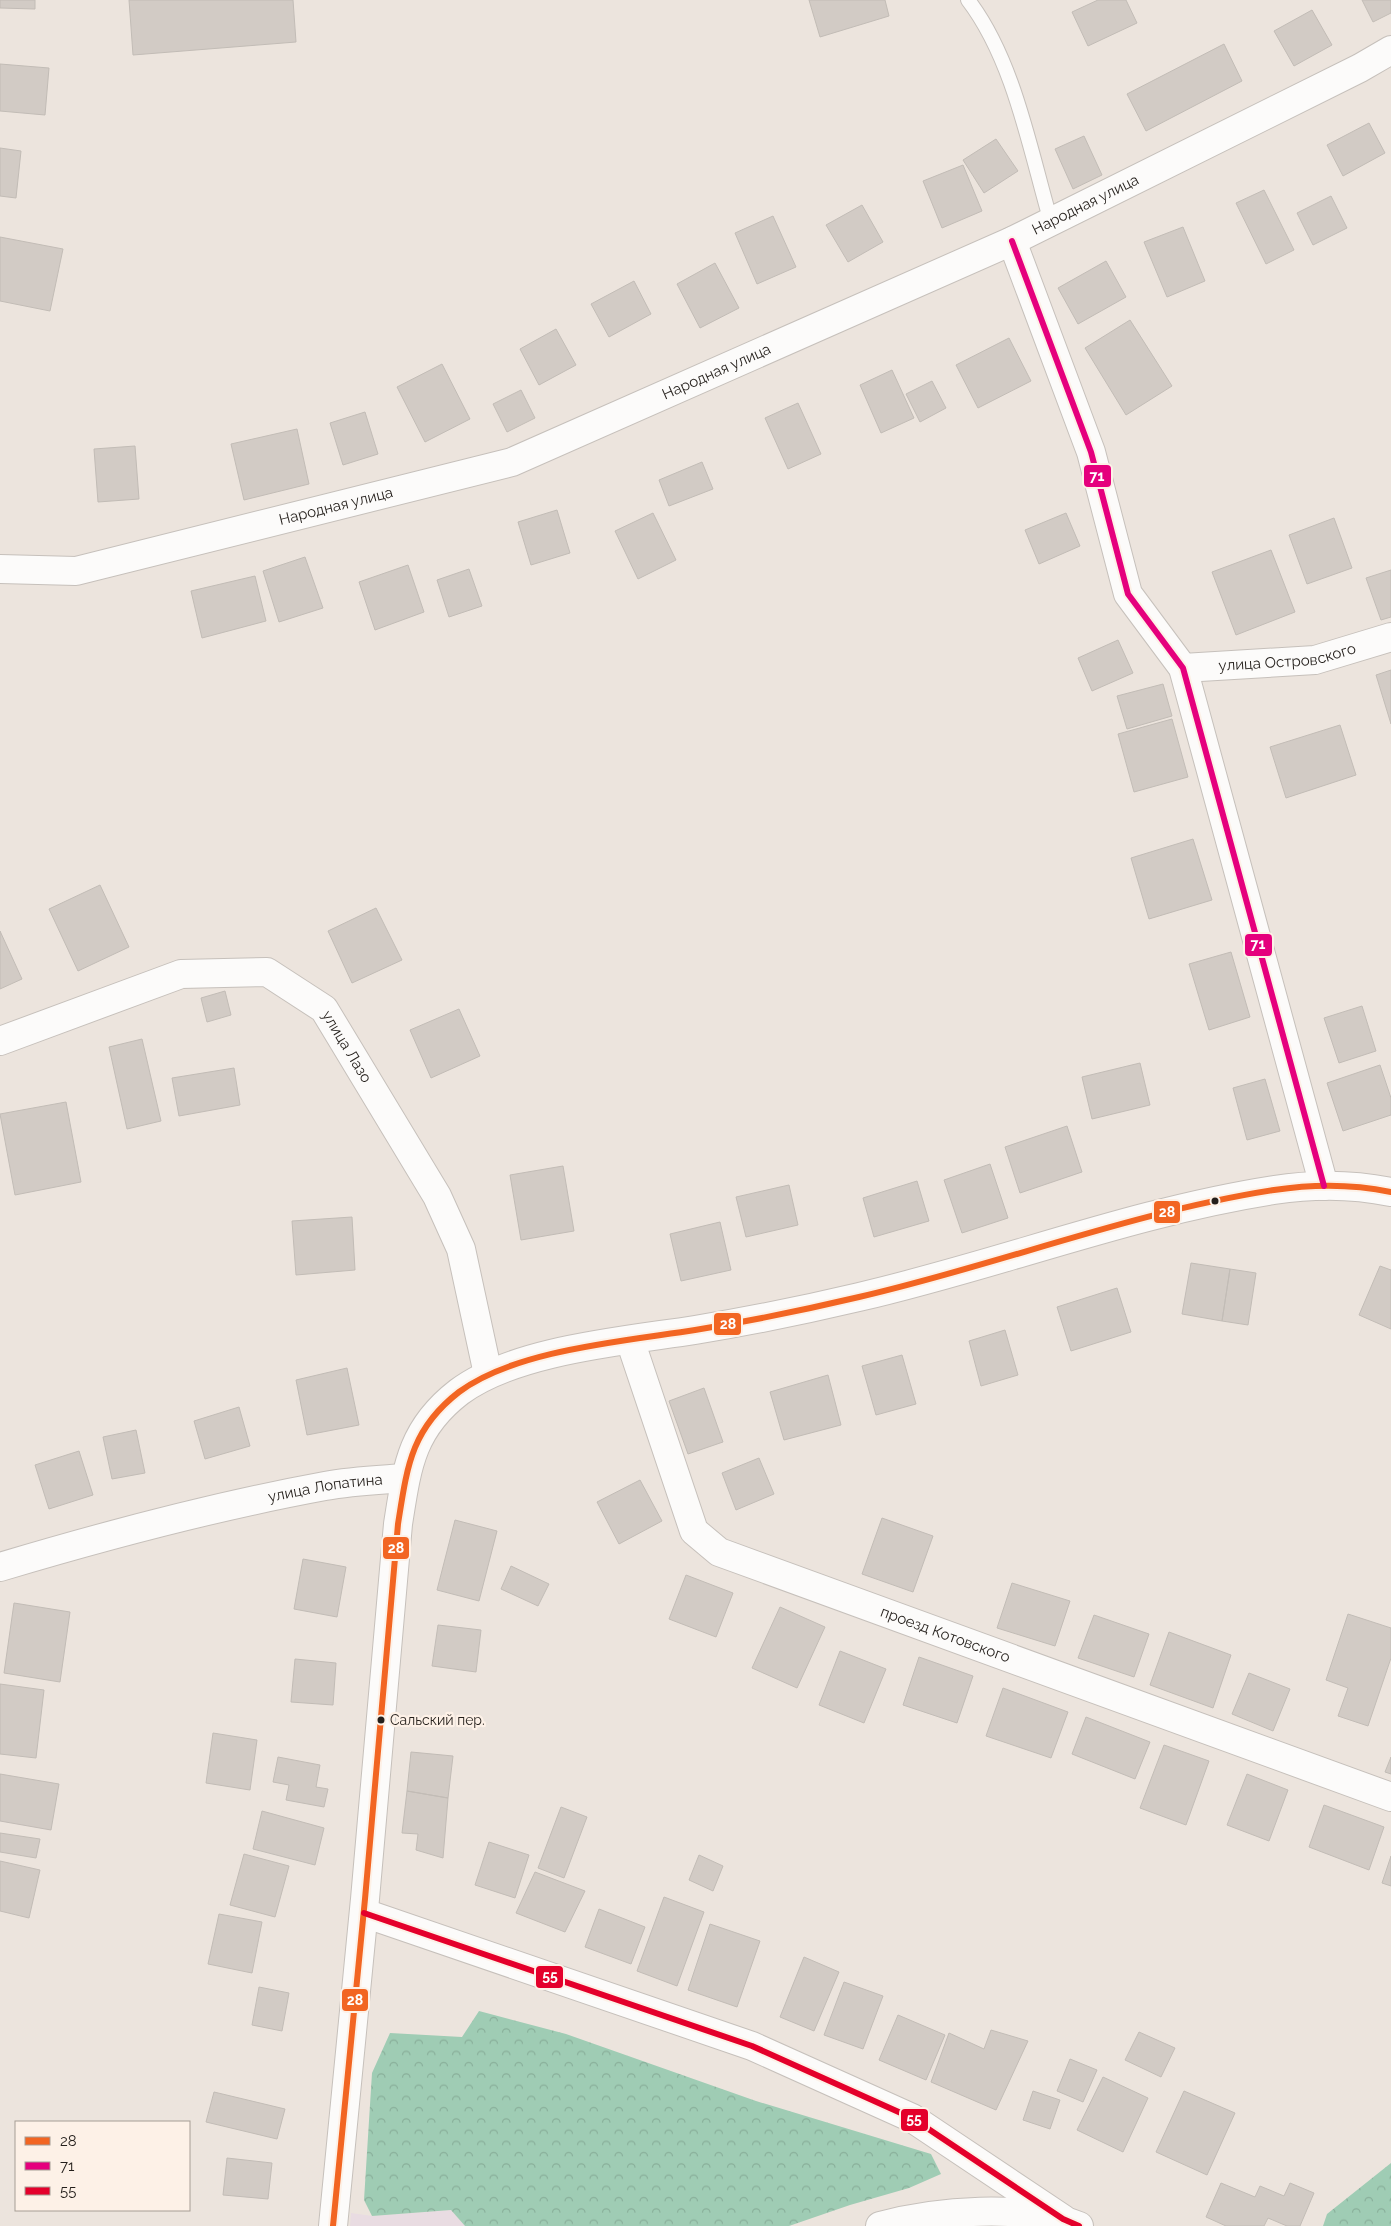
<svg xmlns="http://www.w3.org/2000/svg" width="1391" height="2226" viewBox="0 0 1391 2226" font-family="Raleway,sans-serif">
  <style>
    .commercial { fill: #e9dce2 }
    .forest { fill: url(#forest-crowns) }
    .building { fill: #d2cbc5; stroke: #c2bcb6 }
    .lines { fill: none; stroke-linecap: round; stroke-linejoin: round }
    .service-casing { stroke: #c6c0bb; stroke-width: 16 }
    .minor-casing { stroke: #c6c0bb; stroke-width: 30 }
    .tertiary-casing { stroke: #c6c0bb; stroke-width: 30 }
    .service { stroke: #fcfbfa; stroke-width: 14 }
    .minor { stroke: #fcfbfa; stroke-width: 28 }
    .tertiary { stroke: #fcfbfa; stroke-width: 28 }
    .bus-1-casing { stroke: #fdf1e7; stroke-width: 10 }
    .bus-2-casing { stroke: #fdf1e7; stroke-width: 10 }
    .bus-3-casing { stroke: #fdf1e7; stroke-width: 10 }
    .bus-1 { stroke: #f26522; stroke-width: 6 }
    .bus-2 { stroke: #e5007d; stroke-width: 6 }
    .bus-3 { stroke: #e4002b; stroke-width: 6 }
    .bus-dot { fill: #241f1b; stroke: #fdf1e7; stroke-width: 2 }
    .labels { text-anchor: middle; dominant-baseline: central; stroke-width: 4.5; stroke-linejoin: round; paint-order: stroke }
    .bus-label { font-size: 14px; fill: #241f1b; stroke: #fdf1e7; text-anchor: start }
    .street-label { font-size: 15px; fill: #241f1b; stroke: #fdf1e7 }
    .line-badge { stroke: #fdf1e7; stroke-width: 2 }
    .badge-label { font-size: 14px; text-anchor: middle; font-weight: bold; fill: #fff }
  </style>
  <defs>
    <pattern id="forest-crowns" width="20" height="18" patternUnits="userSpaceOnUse" patternTransform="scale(1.25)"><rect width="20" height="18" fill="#9fccb4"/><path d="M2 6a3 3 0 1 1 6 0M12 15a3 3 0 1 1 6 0" fill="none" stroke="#89af9a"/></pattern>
  </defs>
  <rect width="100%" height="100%" fill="#ece4dd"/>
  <path class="commercial" d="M451 2210 465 2226H350L351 2213 372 2216Z"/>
  <path class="forest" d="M479 2011 566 2034 756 2101 931 2154 941 2174 909 2188 850 2205 789 2226H465L451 2210 372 2216 364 2200 372 2073 390 2033 462 2037Z
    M1391 2163V2226H1323L1327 2214Z"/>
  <path class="building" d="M0 0H35V9L0 8Z
    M129 0H293L296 42 133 55Z
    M809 0H885L889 16 820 37Z
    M1098 0H1126L1137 23 1088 46 1072 12Z
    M1362 0H1391V13L1373 22Z
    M1312 10 1332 45 1294 66 1274 31Z
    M1224 44 1242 81 1146 131 1127 94Z
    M0 64 49 68 45 115 0 111Z
    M1369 123 1385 153 1343 176 1327 145Z
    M1084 136 1102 175 1073 189 1055 149Z
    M996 139 1018 171 984 193 963 160Z
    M0 148 21 151 16 198 0 196Z
    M963 165 982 211 942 228 923 181Z
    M1264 190 1294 250 1266 264 1236 203Z
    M1331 196 1347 228 1313 245 1297 213Z
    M862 205 883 242 848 262 826 225Z
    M773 216 796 267 757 284 735 233Z
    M1183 227 1205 281 1167 297 1144 242Z
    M0 237 63 249 50 311 0 301Z
    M1106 261 1126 297 1078 324 1058 288Z
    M715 263 739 308 700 328 677 284Z
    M634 281 651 314 609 337 591 304Z
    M1130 320 1172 386 1126 415 1085 348Z
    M556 329 576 365 539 385 520 349Z
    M1009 338 1031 381 978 408 956 365Z
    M442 364 470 419 425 442 397 387Z
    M892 370 914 418 881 433 860 385Z
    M932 381 946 408 920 422 906 394Z
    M521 390 535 418 507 432 493 404Z
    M798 403 821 454 788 469 765 418Z
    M365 412 378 454 343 465 330 423Z
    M297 429 309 484 244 500 231 444Z
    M135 446 139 499 98 502 94 449Z
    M702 462 713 489 669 506 659 480Z
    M557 510 570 553 531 565 518 522Z
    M653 513 676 560 638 579 615 531Z
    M1066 513 1080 546 1039 564 1025 530Z
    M1334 518 1352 568 1307 584 1289 535Z
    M1271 550 1295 612 1236 635 1212 572Z
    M305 557 323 608 279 622 263 571Z
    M408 565 424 612 375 630 359 582Z
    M469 569 482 606 449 617 437 580Z
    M1391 570V617L1381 620 1366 578Z
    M255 576 266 621 202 638 191 591Z
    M1118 640 1133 673 1092 691 1078 658Z
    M1391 670V724L1376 675Z
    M1163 684 1172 716 1127 729 1117 696Z
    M1172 719 1188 777 1134 792 1118 734Z
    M1340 725 1356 775 1286 798 1270 747Z
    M1193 839 1212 900 1149 919 1131 858Z
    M100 885 129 947 78 971 49 909Z
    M376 908 402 960 352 983 328 931Z
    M0 931 22 979 0 989Z
    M1231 952 1250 1017 1209 1030 1189 964Z
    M225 991 231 1015 207 1022 201 998Z
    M1362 1006 1376 1051 1339 1063 1324 1018Z
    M459 1009 480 1056 431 1078 410 1030Z
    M142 1039 161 1121 127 1129 109 1047Z
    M1140 1063 1150 1105 1092 1119 1082 1077Z
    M1380 1065 1391 1098V1115L1343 1131 1327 1083Z
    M234 1068 240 1105 179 1116 172 1078Z
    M1265 1079 1280 1131 1247 1140 1233 1088Z
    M66 1102 81 1182 15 1195 0 1114Z
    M1067 1126 1082 1172 1020 1193 1005 1147Z
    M990 1164 1008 1218 962 1233 944 1180Z
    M563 1166 574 1231 521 1240 510 1175Z
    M917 1181 929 1221 874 1237 863 1198Z
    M789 1185 798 1225 746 1237 736 1197Z
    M352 1217 355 1270 296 1275 292 1221Z
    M720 1222 731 1270 681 1281 670 1234Z
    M1191 1263 1230 1269 1222 1321 1182 1314Z
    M1380 1266 1391 1270V1329L1359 1315Z
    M1230 1269 1256 1273 1248 1325 1222 1321Z
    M1117 1288 1131 1332 1071 1351 1057 1307Z
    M1005 1330 1018 1375 981 1386 969 1341Z
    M902 1355 916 1404 876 1415 862 1366Z
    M347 1368 359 1425 307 1435 296 1380Z
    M828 1375 841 1425 784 1440 770 1392Z
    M704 1388 723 1442 688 1454 669 1401Z
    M239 1407 250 1446 205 1459 194 1421Z
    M136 1430 145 1473 112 1479 103 1437Z
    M79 1451 93 1495 49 1509 35 1465Z
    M759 1458 774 1494 736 1510 722 1473Z
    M640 1480 662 1521 619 1544 597 1502Z
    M882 1518 933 1536 913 1592 862 1574Z
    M455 1520 497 1531 479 1601 437 1590Z
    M303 1559 346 1567 337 1617 294 1609Z
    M511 1566 549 1584 538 1606 501 1589Z
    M686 1575 733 1593 716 1637 669 1619Z
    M1012 1583 1070 1601 1055 1646 997 1628Z
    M14 1603 70 1612 60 1682 4 1673Z
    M780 1607 825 1627 797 1688 752 1668Z
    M1348 1614 1391 1628V1658L1368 1726 1338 1716 1348 1688 1326 1680Z
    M1094 1615 1149 1634 1134 1677 1078 1658Z
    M438 1625 481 1630 476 1672 432 1666Z
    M1169 1632 1231 1655 1213 1708 1150 1685Z
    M840 1651 886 1669 864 1723 819 1705Z
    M919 1657 973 1676 957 1723 903 1705Z
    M295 1659 336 1663 333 1705 291 1702Z
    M1249 1673 1290 1689 1273 1731 1232 1714Z
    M0 1684 44 1690 36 1758 0 1754Z
    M1003 1688 1068 1712 1051 1758 986 1736Z
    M1086 1717 1150 1742 1135 1779 1072 1754Z
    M213 1733 257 1740 250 1790 206 1783Z
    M1164 1745 1209 1761 1186 1825 1140 1808Z
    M411 1752 453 1756 448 1798 407 1791Z
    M278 1757 320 1765 316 1787 328 1789 324 1807 286 1800 289 1785 273 1782Z
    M1391 1757V1774L1385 1772Z
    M0 1774 59 1784 51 1830 0 1821Z
    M1247 1774 1288 1790 1269 1841 1227 1825Z
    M407 1791 448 1798 443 1858 416 1850 418 1834 402 1833Z
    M1324 1805 1384 1827 1369 1870 1309 1847Z
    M561 1807 587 1817 564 1878 538 1868Z
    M262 1811 324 1828 315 1865 253 1849Z
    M0 1833 40 1839 36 1858 0 1852Z
    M489 1842 529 1855 515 1898 475 1885Z
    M244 1854 289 1866 275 1917 230 1905Z
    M699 1855 723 1866 713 1891 689 1880Z
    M1391 1856V1886L1382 1883Z
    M0 1861 40 1870 29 1918 0 1911Z
    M535 1872 585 1891 565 1932 516 1913Z
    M664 1897 704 1912 677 1986 637 1971Z
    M599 1909 645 1927 631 1964 585 1947Z
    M219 1914 262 1922 252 1973 208 1964Z
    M710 1924 760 1941 737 2007 688 1990Z
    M804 1957 839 1972 814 2031 780 2017Z
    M844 1982 883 1996 863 2049 824 2035Z
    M259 1987 289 1993 282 2031 252 2025Z
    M898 2015 945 2035 926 2080 879 2060Z
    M991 2030 1028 2041 996 2110 931 2082 949 2033 984 2049Z
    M1139 2032 1175 2048 1161 2077 1125 2060Z
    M1070 2059 1097 2070 1083 2102 1057 2091Z
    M1103 2077 1148 2098 1123 2152 1077 2130Z
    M1033 2091 1060 2100 1050 2129 1023 2120Z
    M1184 2091 1235 2113 1207 2175 1156 2152Z
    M214 2092 285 2109 277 2139 206 2122Z
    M227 2158 272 2163 268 2199 223 2195Z
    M1221 2183 1255 2197 1260 2186 1284 2196 1290 2183 1314 2193 1300 2226H1287L1268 2218 1264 2226H1226L1206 2217Z"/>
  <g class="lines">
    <defs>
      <path id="service" d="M968 0C1014 60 1030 150 1051 222"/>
      <g id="minor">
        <path d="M1012 241 1091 452 1128 594 1183 668 1324 1186"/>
        <path id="s1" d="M0 569 76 571 512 462 1012 241 1360 68 1391 50"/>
        <path id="s2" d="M1183 668 1315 660 1391 637"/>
        <path id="s3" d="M0 1041 181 974 267 972 324 1009 437 1196 461 1249 488 1374"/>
        <path id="s4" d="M630 1340 694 1531 719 1552 1391 1797"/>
        <path id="s5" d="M0 1567C107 1535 216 1506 325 1486 351 1481 379 1480 405 1478"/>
        <path d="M364 1913 752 2046 912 2118 1063 2219"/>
      </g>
      <path id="tertiary" d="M333 2226 365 1899 398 1524C407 1467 411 1429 459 1392 515 1350 625 1341 695 1330 750 1321 804 1310 859 1297 998 1265 1132 1212 1274 1190 1313 1184 1353 1184 1391 1192
        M880 2226C936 2211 1024 2203 1079 2226"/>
    </defs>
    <use href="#service" class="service-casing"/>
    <use href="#minor" class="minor-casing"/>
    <use href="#tertiary" class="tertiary-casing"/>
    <use href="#service" class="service"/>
    <use href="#minor" class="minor"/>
    <use href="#tertiary" class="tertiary"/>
    <defs>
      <path id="bus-1" d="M333 2226 365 1899 398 1524C407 1467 411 1429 459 1392 515 1350 625 1341 695 1330 750 1321 804 1310 859 1297 998 1265 1132 1212 1274 1190 1313 1184 1353 1184 1391 1192"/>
      <path id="bus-2" d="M1012 241 1091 452 1128 594 1183 668 1324 1186"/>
      <path id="bus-3" d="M364 1913 752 2046 912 2118 1063 2219 1079 2226"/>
    </defs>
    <use href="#bus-1" class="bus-1-casing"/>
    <use href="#bus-2" class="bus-2-casing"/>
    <use href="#bus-3" class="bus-3-casing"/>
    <use href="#bus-1" class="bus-1"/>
    <use href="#bus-2" class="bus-2"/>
    <use href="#bus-3" class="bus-3"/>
  </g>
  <g class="bus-dot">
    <circle cx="1215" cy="1201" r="4.5"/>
    <circle cx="381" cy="1720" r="4.5"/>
  </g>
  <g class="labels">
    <g class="bus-label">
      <text x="390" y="1720">Сальский пер.</text>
    </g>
    <g class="street-label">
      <text stroke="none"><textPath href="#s1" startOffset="1154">Народная улица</textPath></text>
      <text stroke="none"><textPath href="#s1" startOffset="749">Народная улица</textPath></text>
      <text stroke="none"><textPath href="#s1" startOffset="344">Народная улица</textPath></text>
      <text stroke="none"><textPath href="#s2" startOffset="105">улица Островского</textPath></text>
      <text stroke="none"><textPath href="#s3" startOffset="391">улица Лазо</textPath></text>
      <text stroke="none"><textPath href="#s5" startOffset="335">улица Лопатина</textPath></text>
      <text stroke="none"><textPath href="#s4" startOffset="475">проезд Котовского</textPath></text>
    </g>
  </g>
  <g class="line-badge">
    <rect x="1083" y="464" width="29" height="24" rx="5" fill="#e5007d"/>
    <rect x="1244" y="933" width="29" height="24" rx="5" fill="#e5007d"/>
    <rect x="1153" y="1200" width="28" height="24" rx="5" fill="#f26522"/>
    <rect x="713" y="1312" width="29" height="24" rx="5" fill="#f26522"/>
    <rect x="382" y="1536" width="28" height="24" rx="5" fill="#f26522"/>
    <rect x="535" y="1965" width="29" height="24" rx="5" fill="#e4002b"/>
    <rect x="341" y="1988" width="28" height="24" rx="5" fill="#f26522"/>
    <rect x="900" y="2108" width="29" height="24" rx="5" fill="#e4002b"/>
  </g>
  <g class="badge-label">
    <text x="1097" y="481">71</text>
    <text x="1258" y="949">71</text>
    <text x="1167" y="1217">28</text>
    <text x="728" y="1329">28</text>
    <text x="396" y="1553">28</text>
    <text x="550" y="1981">55</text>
    <text x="355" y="2005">28</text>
    <text x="914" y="2124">55</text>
  </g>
  <rect x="15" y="2121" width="175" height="90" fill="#fdf1e7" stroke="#a69d95"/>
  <rect x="25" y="2137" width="25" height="8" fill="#f26522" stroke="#a69d95"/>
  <text x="60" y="2146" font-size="15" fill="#241f1b">28</text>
  <rect x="25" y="2162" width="25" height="8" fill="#e5007d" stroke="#a69d95"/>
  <text x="60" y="2171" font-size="15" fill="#241f1b">71</text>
  <rect x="25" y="2187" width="25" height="8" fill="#e4002b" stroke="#a69d95"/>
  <text x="60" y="2196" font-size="15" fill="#241f1b">55</text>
</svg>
